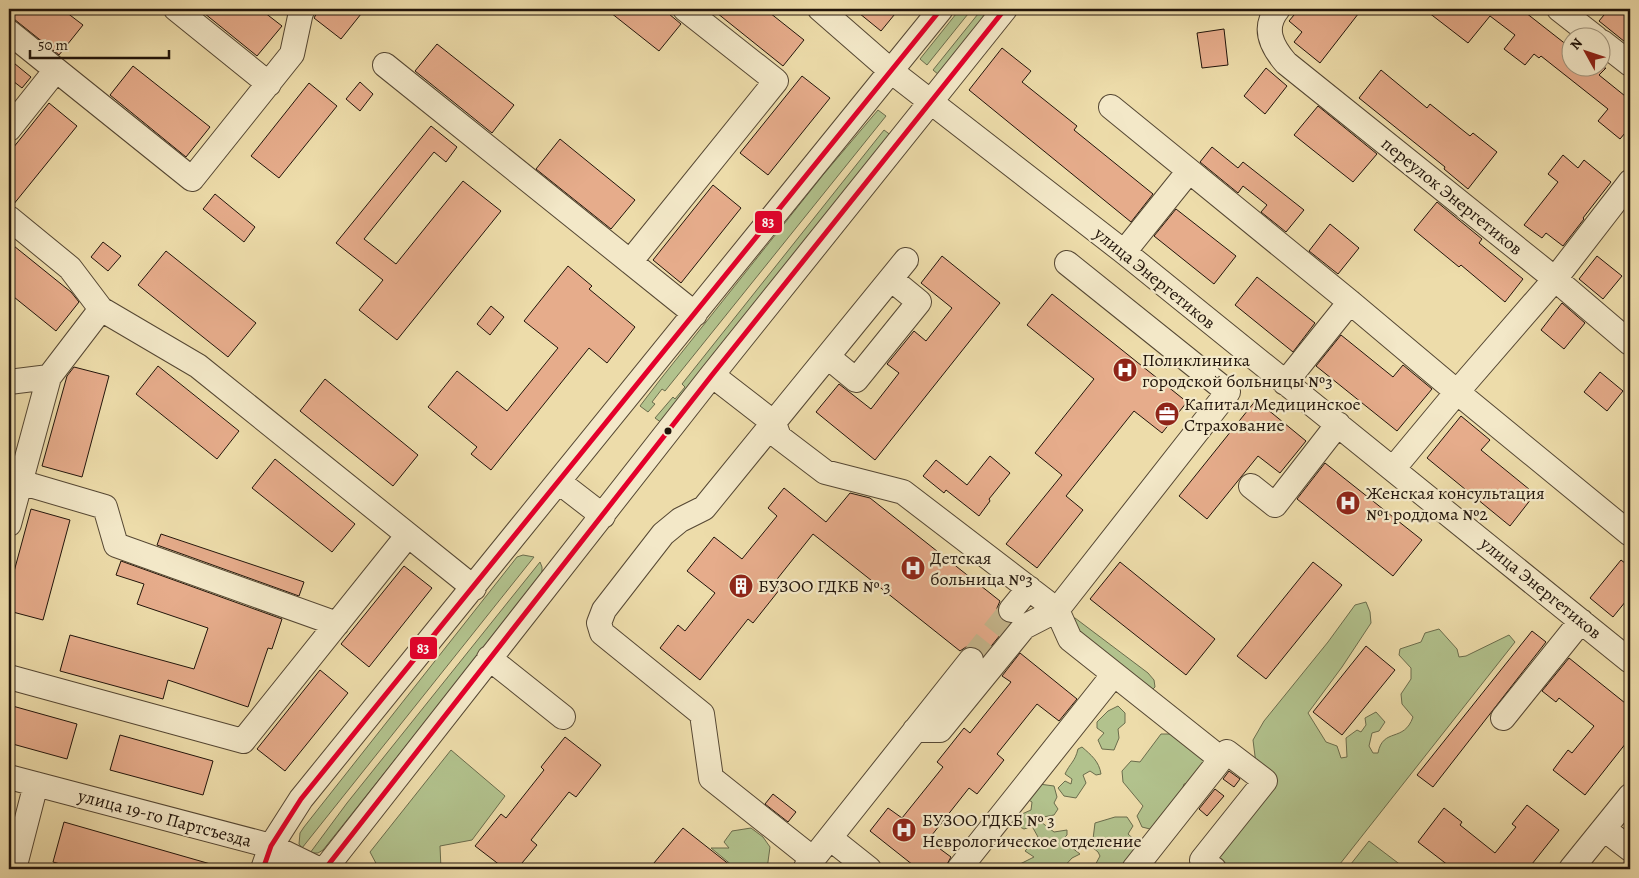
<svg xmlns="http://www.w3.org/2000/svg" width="1639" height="878" viewBox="0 0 1639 878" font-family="Alegreya,serif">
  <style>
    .green { fill: #b2c28d; stroke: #6a6c4c }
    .building { fill: #e6ac8b; stroke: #22150b }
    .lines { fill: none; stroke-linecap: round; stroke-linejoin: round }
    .minor-tunnel { stroke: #c4b48a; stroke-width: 24; stroke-dasharray: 24 12; stroke-linecap: butt }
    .minor-casing { stroke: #554733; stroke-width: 26 }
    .minor { stroke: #f3e8c8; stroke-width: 24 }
    .bus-1-casing { stroke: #f3e8c8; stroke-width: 9 }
    .bus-1 { stroke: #e4002b; stroke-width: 5 }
    .bus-dot { fill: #22150b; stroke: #f3e8c8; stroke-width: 2 }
    .labels { text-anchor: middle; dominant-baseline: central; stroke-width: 4.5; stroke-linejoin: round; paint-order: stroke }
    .street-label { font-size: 18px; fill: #22150b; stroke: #f3e8c8 }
    .poi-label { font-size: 18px; fill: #22150b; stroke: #f3e8c8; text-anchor: start }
    .line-badge { stroke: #f3e8c8; stroke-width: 2 }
    .badge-label { font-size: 14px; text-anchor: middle; font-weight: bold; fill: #fff }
  </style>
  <rect width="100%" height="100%" fill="#eddcaa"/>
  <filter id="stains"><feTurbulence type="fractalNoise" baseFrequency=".004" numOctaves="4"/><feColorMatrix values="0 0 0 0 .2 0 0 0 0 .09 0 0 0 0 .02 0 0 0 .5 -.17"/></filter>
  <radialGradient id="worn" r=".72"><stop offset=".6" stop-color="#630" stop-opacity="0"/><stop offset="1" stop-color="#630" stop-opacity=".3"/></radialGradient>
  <path class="green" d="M960 9H972L927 65 920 59Z
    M982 9H992L939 75 933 70Z
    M878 110 886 116 665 391 662 389 652 402 655 404 648 412 640 406 663 376 823 175Z
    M884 130 892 136 662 423 655 418 673 397 675 399 685 387 682 384Z
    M523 555 534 557 302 848 299 844 300 833 304 827 517 557Z
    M540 562 542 567V575L323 850 318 853H310L347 803Z
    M1366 602 1370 612 1371 623 1342 667 1308 713 1326 742 1337 746 1341 758 1347 757 1346 738 1357 730 1361 732 1366 725 1365 718 1376 712 1385 722 1379 731 1372 733 1369 746 1373 753H1378C1383 727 1404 743 1413 717L1402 704 1401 694 1411 679V668L1399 655 1400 649 1421 642 1425 633 1439 629 1457 649 1459 657 1466 656 1509 635 1515 642 1336 869H1211V852L1273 782 1256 764 1253 740 1264 721 1328 642 1355 605Z
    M1068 618H1075L1148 673 1154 680 1155 687 1150 692 1072 638Z
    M1118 706 1125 713V723L1118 729 1119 738 1114 750 1102 749 1098 740 1104 733 1097 728V722L1108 711Z
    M1161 734H1180L1206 755C1204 769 1200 781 1184 784L1181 793V803H1171L1159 825 1150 829 1142 827 1137 816 1143 806 1123 782 1122 771 1131 761 1140 762Z
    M1082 747C1091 755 1099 761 1101 774L1096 775 1090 771 1083 775 1086 783 1076 798 1064 796 1058 788 1065 781 1071 784 1072 779 1065 774C1070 763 1075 762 1078 749Z
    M451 750 505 796 472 840 440 846 441 869H379L370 852Z
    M1039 784 1054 786 1057 797 1054 803 1058 809 1054 815 1043 817 1036 815 1032 819 1030 827 1024 829 1018 826 1022 814 1031 810 1032 802 1027 799Z
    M1115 817H1127L1133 826 1128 834 1138 843 1140 850 1123 869H1093L1100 856 1098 852 1092 847 1095 823Z
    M1036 818 1054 832 1067 830V835L1062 840 1080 854 1072 858 1062 869H1010L1034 857 1025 851 1038 837 1033 828Z
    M751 828 763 837 770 847 767 869H731L733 866 711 848H729L724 842 732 831Z
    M1369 841 1406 869H1347Z"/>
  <path class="building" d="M9 9H62L83 25 59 55 9 15Z
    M199 9H260L282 26 257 56Z
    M319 9H365L341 39 314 18Z
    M606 9H663L681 24 659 51Z
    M712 9H765L804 40 783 66Z
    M854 9H899L881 31Z
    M1299 9H1362L1320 63 1294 42 1302 32 1289 21Z
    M1424 9H1521L1572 49V68H1606L1599 75 1630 100V127L1620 139 1598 121 1608 109 1541 56 1539 58 1534 54 1525 65 1504 49 1515 35 1490 16 1468 43Z
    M1609 9H1630V46L1599 21Z
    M1224 29 1228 65 1202 68 1197 33Z
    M437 44 514 105 492 133 415 71Z
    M1002 48 1031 71 1022 82 1077 126 1074 130 1153 194 1131 222 969 90Z
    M9 59 31 77 22 88 9 78Z
    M133 66 210 127 186 157 110 95Z
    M1266 68 1287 86 1265 114 1244 96Z
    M1381 70 1427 108 1430 104 1470 136 1473 133 1497 152 1468 189 1444 169 1445 167 1359 98Z
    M802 76 830 98 768 175 740 153Z
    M360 82 373 94 360 111 346 99Z
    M309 83 337 106 279 178 251 156Z
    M49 103 77 126 13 205H9V153Z
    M1318 106 1377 154 1353 182 1294 135Z
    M431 126 457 147 446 162 434 152 364 239 396 264 463 181 501 211 397 340 359 310 383 280 336 243Z
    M560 139 635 200 611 229 536 169Z
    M1212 147 1238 168 1243 162 1304 210 1286 232 1261 212 1267 205 1243 186 1238 193 1200 162Z
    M1563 155 1578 168 1584 160 1611 182 1583 218 1584 219 1563 246 1546 233 1542 238 1524 225 1558 182 1548 174Z
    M713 185 741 208 681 283 653 260Z
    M215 194 255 227 244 242 203 209Z
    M1437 202 1482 239 1479 243 1523 279 1505 302 1461 265 1459 267 1414 230Z
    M1176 209 1236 256 1214 284 1154 236Z
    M1330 224 1359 248 1338 274 1309 251Z
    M9 242 71 292 79 302 56 331 9 293Z
    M103 242 121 256 108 271 91 257Z
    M166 251 256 323 228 357 138 285Z
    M942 256 1000 303 875 460 816 412 839 384 871 409 899 373 887 364 914 331 926 341 952 308 921 283Z
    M1597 256 1622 276 1603 299 1579 279Z
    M568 266 592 286 589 289 635 327 607 363 589 348 491 470 471 454 477 447 428 407 457 371 507 411 558 348 524 321Z
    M1257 277 1315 323 1293 352 1235 305Z
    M1052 294 1187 402 1162 433 1134 411 1066 496 1083 510 1037 568 1006 544 1062 475 1035 453 1094 379 1027 325Z
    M1562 303 1585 323 1564 349 1541 330Z
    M491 306 504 317 490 335 477 324Z
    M1341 335 1393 377 1403 365 1432 389 1397 431 1316 366Z
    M158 366 239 431 217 459 136 394Z
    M74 367 109 376 82 477 42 466 67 376Z
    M1600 372 1623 391 1607 411 1584 392Z
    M325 379 418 455 393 486 300 411Z
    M1256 400 1306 441 1280 473 1258 456 1207 519 1179 496Z
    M1461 416 1490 440 1481 450 1535 494 1510 526 1427 458Z
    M990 456 1010 473 989 499 990 501 979 516 946 490 944 493 923 476 936 460 967 485Z
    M275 459 355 524 332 552 252 488Z
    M1325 463 1422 540 1393 576 1297 499Z
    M784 488 826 522 850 493 870 498 1000 601 997 608 998 615 1003 621 1009 624 984 655 979 649 973 646 966 647 960 651 813 534 774 583 780 589 753 623 748 619 700 680 660 648 678 625 685 631 715 593 687 571 714 537 742 559 777 516 768 508Z
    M31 509 70 520 43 620 9 611V590Z
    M161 534 304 582 299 596 157 545Z
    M1621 560 1630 567V596L1613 617 1590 598Z
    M121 561 282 619 272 649 268 648 248 707 168 680 163 699 60 671 70 635 194 669 208 628 137 604 144 584 116 575Z
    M1120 562 1215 639 1186 675 1090 599Z
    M1313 562 1342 585 1266 679 1237 656Z
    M404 566 432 588 369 667 341 644Z
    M1532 631 1546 642 1433 787 1417 775Z
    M1366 646 1395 670 1342 735 1313 712Z
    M1020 653 1077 699 1059 721 1037 704 997 754 1004 760 977 794 969 788 928 840 951 857 946 866 943 869H918L870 831 888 808 902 818 943 767 937 762 949 747 964 728 970 733 1011 682 1002 676Z
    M1569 658 1630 707V738L1585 795 1553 770 1568 750 1572 753 1594 726 1559 698 1556 702 1542 691Z
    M320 670 348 693 285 771 257 749Z
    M9 705 77 724 67 759 9 743Z
    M120 735 213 761 203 795 110 770Z
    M565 737 601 765 576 797 569 792 531 840 537 845 517 869H505L475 846 501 814 506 818 544 770 541 767Z
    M1229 771 1240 779 1234 787 1223 779Z
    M1215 789 1224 796 1207 816 1199 809Z
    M773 794 796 812 788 822 765 804Z
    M1527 805 1559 830 1528 869H1453L1418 842 1444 808 1462 822 1460 825 1495 853 1516 827 1512 824Z
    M64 822 214 865 213 869H78L53 862Z
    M683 828 735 869H649Z"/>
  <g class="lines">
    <path class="minor-tunnel" d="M971 660 1011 610"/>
    <defs>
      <path id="minor" d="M176 9 269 84
        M820 9 891 71 1124 252 1630 661
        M1278 9C1262 28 1272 47 1286 63L1555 279 1630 343
        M1559 9 1596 38
        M9 32 192 179 292 54 301 12 303 9
        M1602 42 1630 64
        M385 65 695 314
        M1111 107 1350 302 1457 392 1630 534
        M9 129 56 70
        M9 218 70 268 101 309 198 366 474 588
        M1124 252 1189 171
        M630 262 776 81 685 9
        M828 357 856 380 919 302 891 279
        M712 375 774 423 779 437 825 472 903 492 1057 610 1070 639 1221 759 1227 752 1265 781 1202 860 1214 869
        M9 382 49 377
        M1285 383 1350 302
        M1393 469 1457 392 1555 279 1630 182
        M20 482 105 507 116 545 337 624
        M559 482 603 516
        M1251 486 1275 505 1338 424
        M9 524 49 377 101 309
        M1011 610 1029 588
        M489 658 563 717
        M9 677 243 741 408 535
        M1503 718 1581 621
        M915 730H940L1024 627 1057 610 1228 392 1067 263
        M9 777 271 846 318 869
        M1604 829 1630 849
        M830 838 869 869
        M813 859 711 778 702 714 602 633 599 623 604 610 663 534 680 520 704 508 906 260
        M14 869 36 784
        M263 869 271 846 301 799 941 9
        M325 869 712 375 1005 9
        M805 869 971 660
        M959 869 1114 674
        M1134 869 1221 759
        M1571 869 1630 796"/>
    </defs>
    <use href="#minor" class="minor-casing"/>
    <use href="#minor" class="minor"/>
    <defs>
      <path id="bus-1" d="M263 869 271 846 301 799 941 9
        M325 869 712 375 1005 9"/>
    </defs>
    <use href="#bus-1" class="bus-1-casing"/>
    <use href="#bus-1" class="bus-1"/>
  </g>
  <defs>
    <symbol id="hospital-disc" viewBox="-11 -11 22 22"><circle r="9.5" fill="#8f2418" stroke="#f3e8c8"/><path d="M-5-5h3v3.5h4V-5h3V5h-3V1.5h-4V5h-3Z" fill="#fff"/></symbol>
    <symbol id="office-disc" viewBox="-11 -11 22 22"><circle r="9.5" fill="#8f2418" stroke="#f3e8c8"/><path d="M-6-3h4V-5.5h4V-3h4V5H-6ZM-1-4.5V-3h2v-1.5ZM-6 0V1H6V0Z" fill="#fff"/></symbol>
    <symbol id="building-disc" viewBox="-11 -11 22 22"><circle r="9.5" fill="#8f2418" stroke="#f3e8c8"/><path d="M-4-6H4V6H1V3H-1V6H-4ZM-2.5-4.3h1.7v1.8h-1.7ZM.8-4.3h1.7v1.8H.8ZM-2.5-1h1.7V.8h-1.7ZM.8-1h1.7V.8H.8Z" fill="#fff"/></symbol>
  </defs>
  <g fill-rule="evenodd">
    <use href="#hospital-disc" x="1111" y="356" width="28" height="28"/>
    <use href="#office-disc" x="1153" y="400" width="28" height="28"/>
    <use href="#hospital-disc" x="1334" y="489" width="28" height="28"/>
    <use href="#hospital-disc" x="899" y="554" width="28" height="28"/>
    <use href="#building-disc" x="727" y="572" width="28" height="28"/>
    <use href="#hospital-disc" x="890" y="816" width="28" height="28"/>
  </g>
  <circle class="bus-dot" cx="668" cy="431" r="4.5"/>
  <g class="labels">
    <g class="street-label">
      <text transform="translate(1452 196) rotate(39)">переулок Энергетиков</text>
      <text transform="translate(1155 278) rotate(39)">улица Энергетиков</text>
      <text transform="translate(1541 588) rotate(39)">улица Энергетиков</text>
      <text transform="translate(165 818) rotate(15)">улица 19-го Партсъезда</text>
    </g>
    <g class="poi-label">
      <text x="1142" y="360">Поликлиника<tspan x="1142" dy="21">городской больницы №3</tspan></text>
      <text x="1184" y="404">Капитал Медицинское<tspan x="1184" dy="21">Страхование</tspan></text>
      <text x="1366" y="493">Женская консультация<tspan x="1366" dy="21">№1 роддома №2</tspan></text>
      <text x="930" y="558">Детская<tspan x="930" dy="21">больница №3</tspan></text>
      <text x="758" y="586">БУЗОО ГДКБ № 3</text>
      <text x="922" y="820">БУЗОО ГДКБ № 3<tspan x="922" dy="21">Неврологическое отделение</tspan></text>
    </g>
  </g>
  <g class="line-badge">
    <rect x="754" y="210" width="29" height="24" rx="5" fill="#e4002b"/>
    <rect x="409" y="636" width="29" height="24" rx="5" fill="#e4002b"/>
  </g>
  <g class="badge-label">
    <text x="768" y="227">83</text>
    <text x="423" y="653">83</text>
  </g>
  <rect width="1639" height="878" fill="none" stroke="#eddcaa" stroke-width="30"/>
  <rect x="10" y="10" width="1619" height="858" fill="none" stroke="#22150b" stroke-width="2.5"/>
  <rect x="15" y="15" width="1609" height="848" fill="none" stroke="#22150b"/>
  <g transform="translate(1586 52) rotate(310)"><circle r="24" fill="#f3e8c8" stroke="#9f947c"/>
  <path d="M0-4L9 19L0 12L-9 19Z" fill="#8f2418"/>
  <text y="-8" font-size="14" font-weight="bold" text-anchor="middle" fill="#22150b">N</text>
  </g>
  <path d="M30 50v8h139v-8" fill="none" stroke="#22150b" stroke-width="2.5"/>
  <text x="38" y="50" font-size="15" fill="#22150b" stroke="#f3e8c8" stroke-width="4" paint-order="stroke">50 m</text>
  <rect width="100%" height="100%" filter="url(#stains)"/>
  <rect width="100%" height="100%" fill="url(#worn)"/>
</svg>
